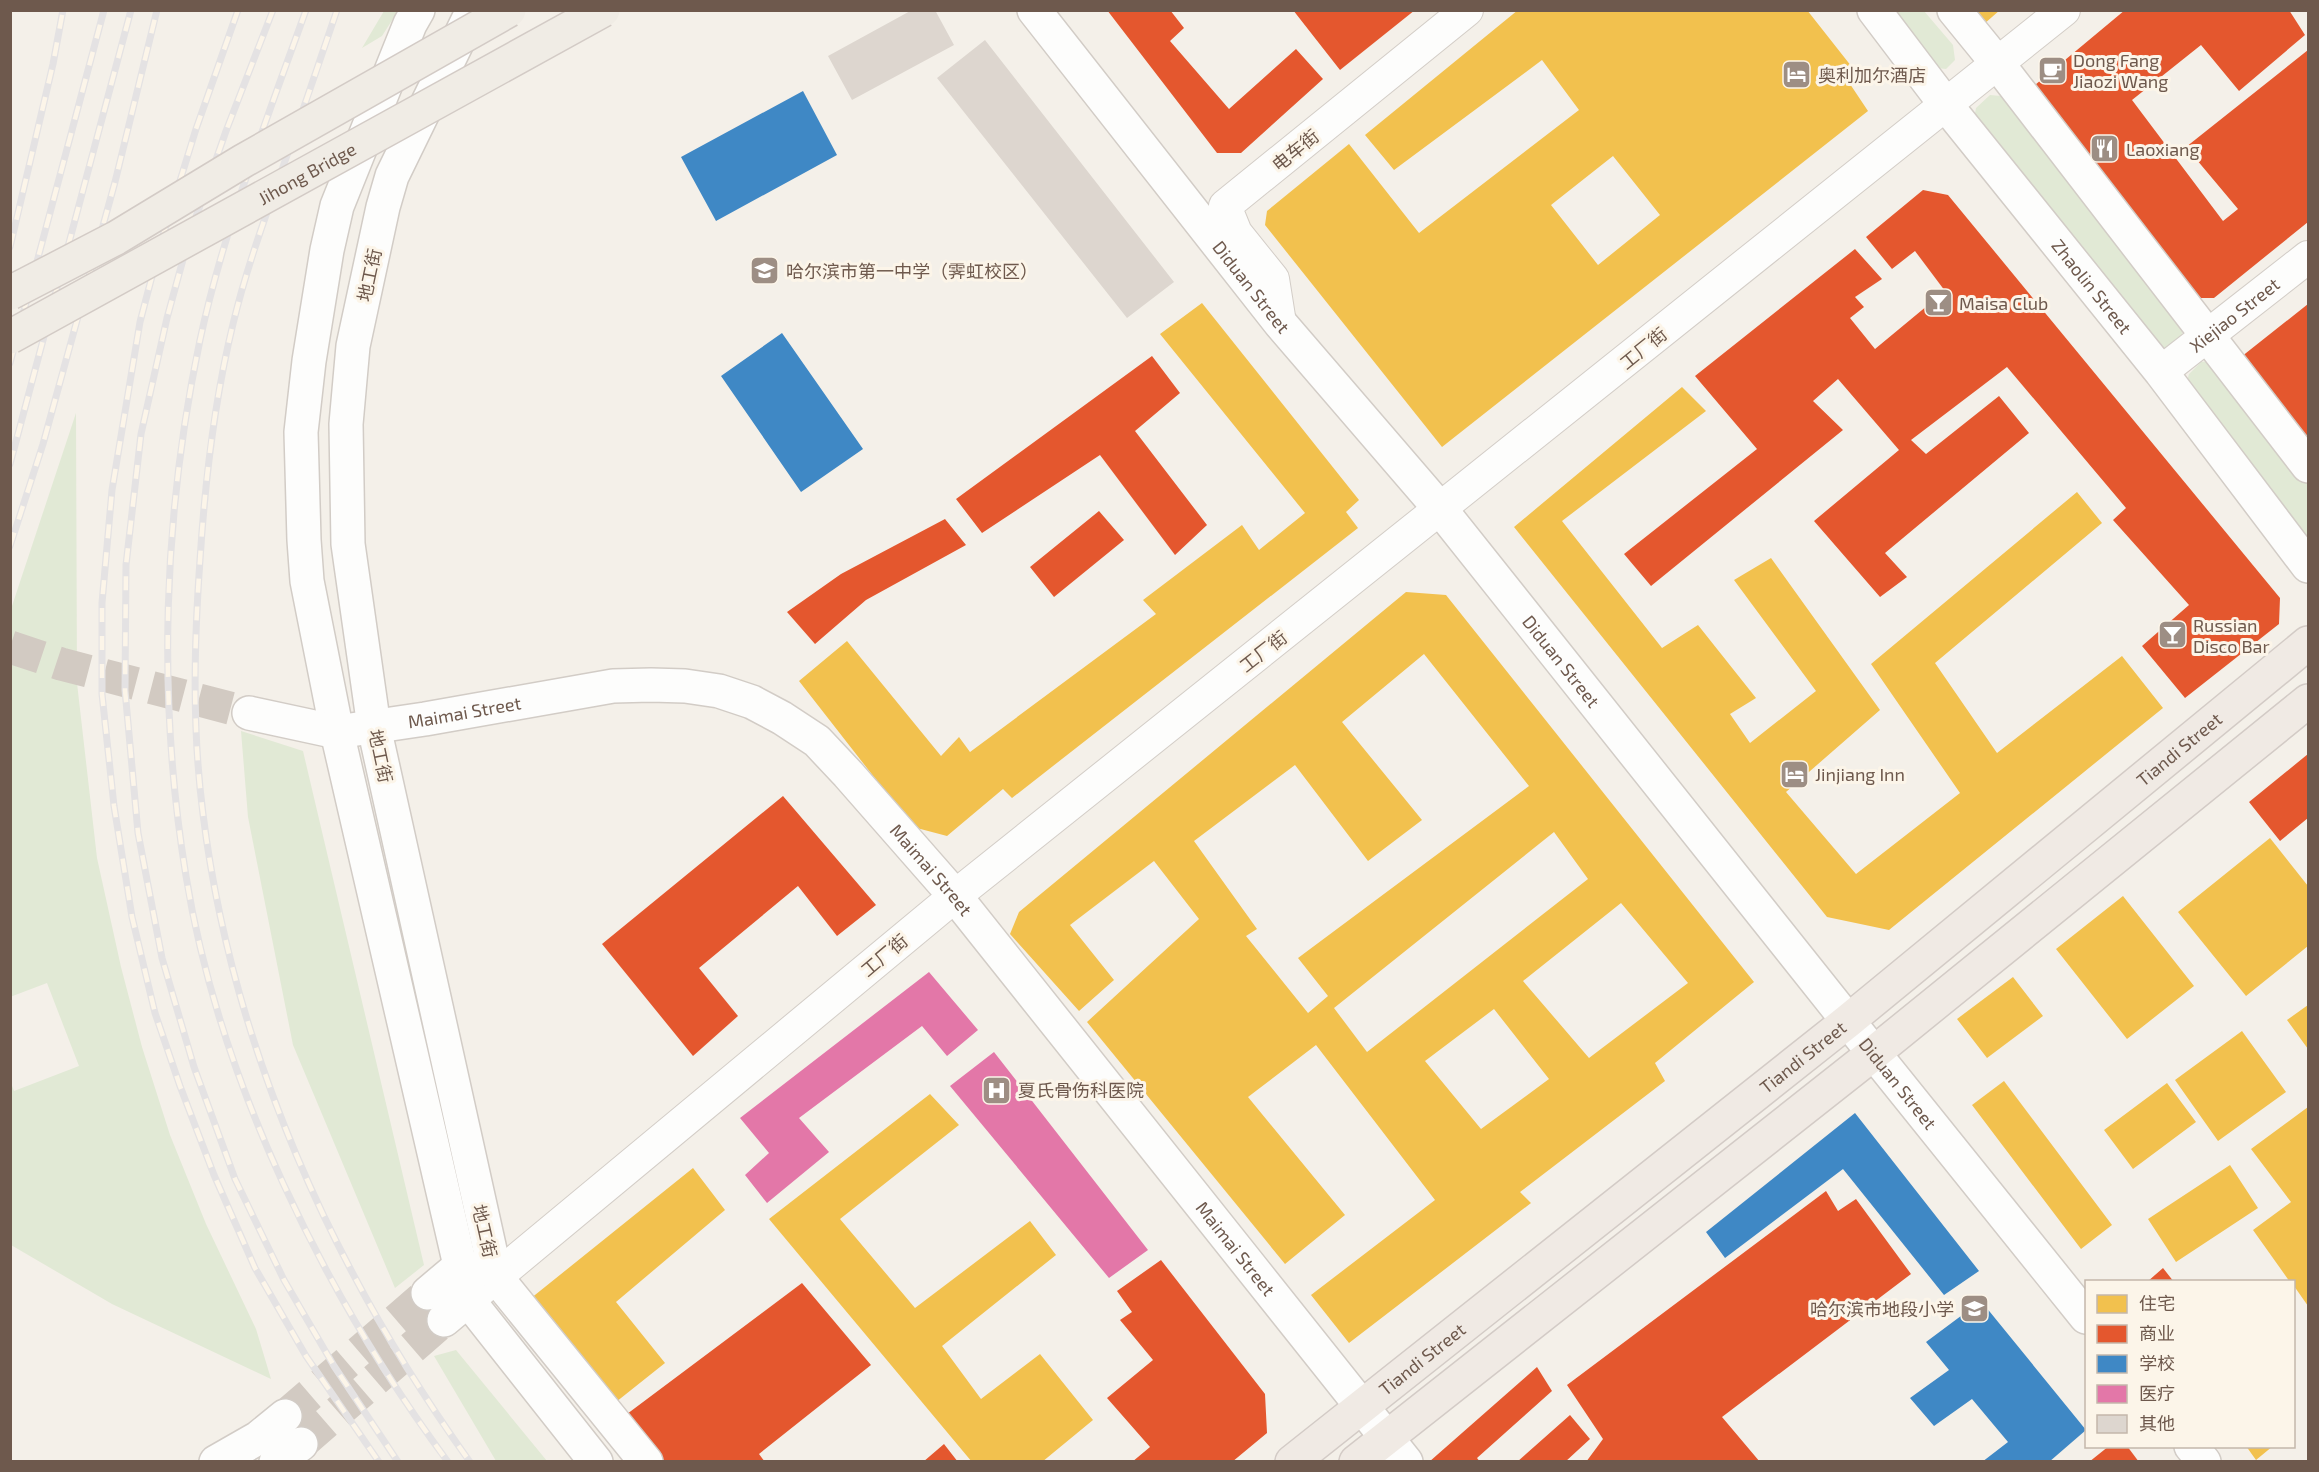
<svg xmlns="http://www.w3.org/2000/svg" width="2319" height="1472" viewBox="0 0 2319 1472" font-family="'Exo 2','Noto Sans SC',sans-serif">
  <style>
    .green { fill: #e1e9d5 }
    .homes { fill: #f2c14e; fill-rule: evenodd }
    .shops { fill: #e4572e }
    .schools { fill: #3f88c5 }
    .health { fill: #e377a8 }
    .building { fill: #ddd6cf }
    .lines { fill: none; stroke-linecap: round; stroke-linejoin: round }
    .secondary-tunnel { stroke: #d2cac2; stroke-width: 33; stroke-dasharray: 33 16; stroke-linecap: butt }
    .tertiary-casing { stroke: #d3cdc7; stroke-width: 34 }
    .secondary-casing { stroke: #d2ccc6; stroke-width: 36 }
    .trunk-casing { stroke: #d3cbc6; stroke-width: 36 }
    .tertiary { stroke: #fdfdfc; stroke-width: 32 }
    .secondary { stroke: #fdfdfc; stroke-width: 33 }
    .trunk { stroke: #f0eae4; stroke-width: 33 }
    .rail-casing { stroke: #e4e2e3; stroke-width: 7 }
    .rail { stroke: #fcf5e9; stroke-width: 4.5; stroke-dasharray: 14; stroke-linecap: butt }
    .primary-bridge-casing { stroke: #d3cbc6; stroke-width: 36; stroke-linecap: butt }
    .primary-bridge { stroke: #f0ece5; stroke-width: 33 }
    .labels { text-anchor: middle; dominant-baseline: central; stroke-width: 6; stroke-linejoin: round; paint-order: stroke }
    .poi-label { font-size: 18px; fill: #6e594d; stroke: #fcf5e9; text-anchor: start }
    .street-label { font-size: 18px; fill: #6e594d; stroke: #fcf5e9 }
  </style>
  <rect width="100%" height="100%" fill="#f4f0e9"/>
  <path class="green" d="M384 11H398L382 36 362 48Z
    M1887 11H1924L1953 45 1955 60 1946 69 1937 68Z
    M1990 95 2001 96 2012 103 2183 325 2182 336 2169 348 2162 351 1974 119 1976 108Z
    M2210 361 2308 478V546L2187 381 2189 374 2201 362Z
    M76 413 77 683 97 858 121 967 142 1047 170 1135 206 1224 256 1329 271 1379 112 1304 11 1245V1083L14 1091 79 1066 47 983 10 997 11 609Z
    M241 731 303 751 424 1265 395 1288 293 1045 248 817Z
    M456 1350 547 1461H496L434 1356Z"/>
  <path class="homes" d="M1518 10H1807L1859 76 1850 84 1868 111 1442 447 1265 225 1267 211 1349 144 1419 233 1579 110 1542 60 1394 170 1365 135ZM1613 156 1660 215 1598 265 1551 205Z
    M1972 10H2000L1984 24Z
    M1202 303 1359 500 1346 512 1358 528 1012 798 1003 789 947 836 913 827 799 681 847 641 941 756 959 737 970 752 1156 614 1143 600 1242 525 1259 550 1305 513 1160 334Z
    M1682 387 1706 411 1562 521 1662 648 1698 625 1756 698 1730 714 1750 743 1816 691 1734 580 1771 558 1880 710 1786 792 1856 874 1960 793 1871 664 2077 492 2102 523 1935 663 1997 753 2122 656 2163 708 1889 930 1827 917 1514 527Z
    M1406 592 1446 595 1754 982 1655 1063 1665 1081 1520 1192 1531 1203 1349 1343 1311 1295 1435 1200 1316 1045 1248 1097 1345 1215 1285 1264 1087 1022 1199 919 1154 861 1070 925 1114 980 1079 1011 1010 934 1019 912ZM1424 654 1529 786 1298 958 1328 996 1308 1013 1246 936 1257 929 1194 841 1295 765 1368 861 1422 820 1342 722ZM1554 832 1588 879 1367 1052 1334 1008ZM1621 903 1688 983 1589 1058 1523 981ZM1494 1009 1549 1079 1481 1129 1425 1061Z
    M2270 838 2308 886V946L2246 996 2178 912Z
    M2123 896 2194 986 2127 1039 2056 949Z
    M2013 977 2043 1016 1987 1058 1957 1019Z
    M2308 1005V1049L2287 1020Z
    M2242 1031 2286 1092 2218 1141 2175 1080Z
    M2004 1081 2112 1225 2081 1249 1972 1105Z
    M2167 1083 2196 1122 2133 1169 2104 1130Z
    M930 1094 959 1125 840 1219 915 1308 1030 1221 1056 1255 942 1346 981 1399 1040 1354 1093 1420 1042 1462H972L769 1219Z
    M2308 1107V1306L2294 1286V1282H2290L2253 1230 2291 1202 2251 1149Z
    M2230 1165 2258 1208 2176 1262 2148 1219Z
    M693 1168 725 1210 616 1302 665 1363 616 1402 530 1299Z
    M2246 1446H2273L2256 1460Z"/>
  <path class="shops" d="M1107 10H1170L1184 28 1170 41 1229 109 1296 49 1323 79 1241 153H1217Z
    M1293 10H1415L1340 70Z
    M2125 10H2289L2305 35 2239 91 2201 45 2132 100 2223 221 2238 209 2186 147 2308 50V222L2214 298H2189L2029 90Z
    M1923 190 1948 195 2280 598 2279 624 2185 698 2142 646 2189 605 2113 520 2126 508 2007 367 1911 440 1926 454 1999 396 2029 433 1885 553 1907 577 1880 597 1814 521 1899 450 1838 379 1813 401 1843 430 1651 586 1624 554 1757 449 1695 376 1855 249 1882 279 1855 297 1864 307 1850 318 1875 349 1945 291 1915 251 1892 269 1866 237Z
    M2308 304V442L2241 357Z
    M1152 356 1180 393 1135 431 1207 525 1175 555 1100 455 982 533 956 499Z
    M1099 511 1124 540 1054 597 1030 567Z
    M945 519 966 545 866 600 815 644 787 612 841 574Z
    M2308 754V818L2280 841 2249 802Z
    M783 796 876 905 837 936 798 886 699 968 738 1016 693 1056 602 944Z
    M1826 1191 1838 1211 1856 1199 1911 1274 1722 1417 1760 1462H1586L1603 1439 1567 1385Z
    M1161 1260 1265 1394 1267 1433 1232 1462H1132L1150 1447 1107 1398 1153 1360 1120 1320 1132 1312 1117 1291Z
    M2163 1268 2174 1282H2147Z
    M802 1283 871 1365 759 1454 765 1462H660L623 1417Z
    M1537 1367 1552 1391 1477 1458 1480 1462H1429Z
    M1570 1415 1590 1439 1565 1462H1517Z
    M944 1444 958 1462H923Z
    M2109 1446H2127L2139 1462H2089Z"/>
  <path class="schools" d="M803 91 837 155 716 221 681 157Z
    M782 333 863 449 801 492 721 376Z
    M1855 1113 1979 1271 1944 1295 1843 1169 1725 1258 1706 1232Z
    M1981 1301 2086 1430 2049 1462H1982L2008 1442 1972 1399 1934 1426 1910 1398 1949 1370 1926 1342Z"/>
  <path class="health" d="M929 972 978 1030 947 1056 922 1026 799 1118 829 1152 767 1203 745 1175 769 1153 740 1118Z
    M994 1052 1148 1250 1109 1278 950 1086Z"/>
  <path class="building" d="M912 10H935L954 45 852 100 828 56Z
    M985 40 1174 282 1127 318 937 78Z"/>
  <g class="lines">
    <path class="secondary-tunnel" d="M10 647 61 664 249 713
      M285 1416 428 1293
      M301 1444 444 1320"/>
    <defs>
      <g id="tertiary">
        <path d="M1280 323 1273 279 1236 233 1225 206 1467 10"/>
        <path id="s1" d="M2161 372 2308 257"/>
        <path d="M478 1292 955 896 2064 10"/>
      </g>
      <g id="secondary">
        <path d="M418 10 410 24 337 206 327 250 309 361 301 432 304 540 307 581 337 732 468 1300 596 1462"/>
        <path d="M473 10 392 176 383 207 353 346 346 424 348 544 374 727 496 1277 646 1462"/>
        <path id="s2" d="M1034 10 1280 323 1441 510 1848 1021 2086 1317"/>
        <path id="s3" d="M1874 10 1946 105 2161 372 2308 566"/>
        <path d="M1954 10 1998 64 2308 466"/>
        <path id="s4" d="M249 713 337 732 425 719 613 686 651 685 685 686 719 691 752 702 782 718 817 741 848 774 955 896 1406 1462"/>
        <path d="M428 1293 460 1266 477 1271"/>
        <path d="M444 1320 468 1300"/>
        <path d="M2191 1446 2204 1462"/>
        <path d="M216 1462 258 1438 285 1416"/>
        <path d="M276 1462 301 1444"/>
      </g>
      <g id="trunk">
        <path id="s5" d="M1292 1462 1848 1021 2308 643"/>
        <path d="M1356 1462 1874 1053 2308 701"/>
      </g>
    </defs>
    <use href="#tertiary" class="tertiary-casing"/>
    <use href="#secondary" class="secondary-casing"/>
    <use href="#trunk" class="trunk-casing"/>
    <use href="#tertiary" class="tertiary"/>
    <use href="#secondary" class="secondary"/>
    <use href="#trunk" class="trunk"/>
    <defs>
      <path id="rail" d="M238 10 196 129 161 242 140 322 112 490 102 603V694L114 806 132 917 155 1013 180 1086 214 1175 255 1268 306 1356 379 1462
        M273 10 226 131 190 234 167 318 141 434 126 565 125 690 138 833 162 958 194 1067 235 1179 284 1280 334 1366 398 1462
        M306 10C267 119 224 228 200 340 163 516 157 699 186 876 219 1081 325 1296 448 1462
        M337 10C318 66 299 122 279 178 262 226 245 274 233 324 214 402 205 481 200 560 194 645 192 729 203 814 232 1048 333 1271 470 1462
        M10 247 53 64 63 10
        M10 363 104 10
        M10 464 131 10
        M10 546 43 444 115 182 157 10"/>
    </defs>
    <use href="#rail" class="rail-casing"/>
    <use href="#rail" class="rail"/>
    <defs>
      <g id="primary-bridge">
        <path d="M10 293 116 238 243 161 509 10"/>
        <path id="s6" d="M10 337 603 10"/>
      </g>
    </defs>
    <use href="#primary-bridge" class="primary-bridge-casing"/>
    <use href="#primary-bridge" class="primary-bridge"/>
  </g>
  <defs>
    <symbol id="cafe-square" viewBox="-11 -11 22 22"><rect x="-9" y="-9" width="18" height="18" rx="4" fill="#9d8e84" stroke="#fcf5e9"/><path d="M-5.5-4.5H6V0H3Q3 3.5 0 3.5H-2.5Q-5.5 3.5-5.5 0ZM3-3.2v2h1.7v-2ZM-6 4.5H4V6H-6Z" fill="#fff"/></symbol>
    <symbol id="hotel-square" viewBox="-11 -11 22 22"><rect x="-9" y="-9" width="18" height="18" rx="4" fill="#9d8e84" stroke="#fcf5e9"/><path d="M-6-4.5h1.5V1H6V5H4.5V3h-9V5H-6ZM-4 0a1.8 1.8 0 1 1 3.6 0ZM.5 0V-2.5h3Q6-2.5 6 0Z" fill="#fff"/></symbol>
    <symbol id="restaurant-square" viewBox="-11 -11 22 22"><rect x="-9" y="-9" width="18" height="18" rx="4" fill="#9d8e84" stroke="#fcf5e9"/><path d="M-5-6h1v4h1v-4h1v4h1v-4h1v5L-1.5 .5V6h-2V.5L-5-1ZM5-6V6H3V1.5H1.5Q1.5-4 5-6Z" fill="#fff"/></symbol>
    <symbol id="school-square" viewBox="-11 -11 22 22"><rect x="-9" y="-9" width="18" height="18" rx="4" fill="#9d8e84" stroke="#fcf5e9"/><path d="M0-5L7-2L0 1L-7-2ZM-4 1L0 2.5L4 1V4Q0 6-4 4Z" fill="#fff"/></symbol>
    <symbol id="bar-square" viewBox="-11 -11 22 22"><rect x="-9" y="-9" width="18" height="18" rx="4" fill="#9d8e84" stroke="#fcf5e9"/><path d="M-6-5H6L.8 .8V4.5H3.5V6h-7V4.5H-.8V.8Z" fill="#fff"/></symbol>
    <symbol id="hospital-square" viewBox="-11 -11 22 22"><rect x="-9" y="-9" width="18" height="18" rx="4" fill="#9d8e84" stroke="#fcf5e9"/><path d="M-5-5h3v3.5h4V-5h3V5h-3V1.5h-4V5h-3Z" fill="#fff"/></symbol>
  </defs>
  <g fill-rule="evenodd">
    <use href="#cafe-square" x="2036" y="54" width="33" height="33"/>
    <use href="#hotel-square" x="1780" y="58" width="33" height="33"/>
    <use href="#restaurant-square" x="2088" y="132" width="33" height="33"/>
    <use href="#school-square" x="748" y="254" width="33" height="33"/>
    <use href="#bar-square" x="1922" y="286" width="33" height="33"/>
    <use href="#bar-square" x="2156" y="618" width="33" height="33"/>
    <use href="#hotel-square" x="1778" y="758" width="33" height="33"/>
    <use href="#hospital-square" x="980" y="1074" width="33" height="33"/>
    <use href="#school-square" x="1958" y="1292" width="33" height="33"/>
  </g>
  <g class="labels">
    <g class="poi-label">
      <text x="2073" y="60">Dong Fang<tspan x="2073" dy="21">Jiaozi Wang</tspan></text>
      <text x="1818" y="75">奥利加尔酒店</text>
      <text x="2126" y="149">Laoxiang</text>
      <text x="786" y="271">哈尔滨市第一中学（霁虹校区）</text>
      <text x="1959" y="303">Maisa Club</text>
      <text x="2193" y="625">Russian<tspan x="2193" dy="21">Disco Bar</tspan></text>
      <text x="1815" y="774">Jinjiang Inn</text>
      <text x="1018" y="1090">夏氏骨伤科医院</text>
      <text x="1954" y="1309" text-anchor="end">哈尔滨市地段小学</text>
    </g>
    <g class="street-label">
      <text transform="translate(1295 150) rotate(-39)">电车街</text>
      <text stroke="none"><textPath href="#s6" startOffset="339">Jihong Bridge</textPath></text>
      <text transform="translate(369 275) rotate(-78)">地工街</text>
      <text stroke="none"><textPath href="#s2" startOffset="352">Diduan Street</textPath></text>
      <text stroke="none"><textPath href="#s3" startOffset="352">Zhaolin Street</textPath></text>
      <text stroke="none"><textPath href="#s1" startOffset="93">Xiejiao Street</textPath></text>
      <text transform="translate(1643 348) rotate(-39)">工厂街</text>
      <text transform="translate(1263 651) rotate(-38)">工厂街</text>
      <text stroke="none"><textPath href="#s2" startOffset="838">Diduan Street</textPath></text>
      <text stroke="none"><textPath href="#s4" startOffset="219">Maimai Street</textPath></text>
      <text stroke="none"><textPath href="#s5" startOffset="1138">Tiandi Street</textPath></text>
      <text transform="translate(381 756) rotate(78)">地工街</text>
      <text stroke="none"><textPath href="#s4" startOffset="759">Maimai Street</textPath></text>
      <text transform="translate(884 955) rotate(-40)">工厂街</text>
      <text stroke="none"><textPath href="#s5" startOffset="652">Tiandi Street</textPath></text>
      <text stroke="none"><textPath href="#s2" startOffset="1378">Diduan Street</textPath></text>
      <text transform="translate(485 1231) rotate(77)">地工街</text>
      <text stroke="none"><textPath href="#s4" startOffset="1245">Maimai Street</textPath></text>
      <text stroke="none"><textPath href="#s5" startOffset="166">Tiandi Street</textPath></text>
    </g>
  </g>
  <rect width="2319" height="1472" fill="none" stroke="#6e594d" stroke-width="24"/>
  <rect x="2085" y="1280" width="210" height="168" fill="#fcf5e9" stroke="#c3b7ab" stroke-width="1.5"/>
  <rect x="2097" y="1295" width="30" height="18" fill="#f2c14e" stroke="#c3b7ab" stroke-width="1.5"/>
  <text x="2139" y="1310" font-size="18" fill="#6e594d">住宅</text>
  <rect x="2097" y="1325" width="30" height="18" fill="#e4572e" stroke="#c3b7ab" stroke-width="1.5"/>
  <text x="2139" y="1340" font-size="18" fill="#6e594d">商业</text>
  <rect x="2097" y="1355" width="30" height="18" fill="#3f88c5" stroke="#c3b7ab" stroke-width="1.5"/>
  <text x="2139" y="1370" font-size="18" fill="#6e594d">学校</text>
  <rect x="2097" y="1385" width="30" height="18" fill="#e377a8" stroke="#c3b7ab" stroke-width="1.5"/>
  <text x="2139" y="1400" font-size="18" fill="#6e594d">医疗</text>
  <rect x="2097" y="1415" width="30" height="18" fill="#ddd6cf" stroke="#c3b7ab" stroke-width="1.5"/>
  <text x="2139" y="1430" font-size="18" fill="#6e594d">其他</text>
</svg>
